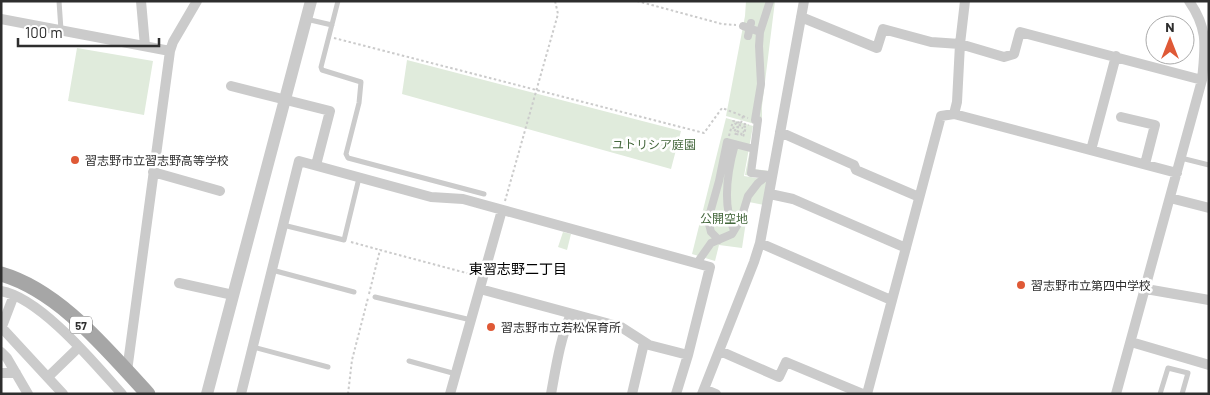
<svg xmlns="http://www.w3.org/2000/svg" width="1210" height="395" viewBox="0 0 1210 395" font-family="Barlow,'Noto Sans JP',sans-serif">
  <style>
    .green { fill: #e0ebdc }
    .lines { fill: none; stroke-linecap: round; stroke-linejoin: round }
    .path { stroke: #cbcbcb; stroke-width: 2; stroke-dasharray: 2.5 2.5; stroke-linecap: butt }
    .service { stroke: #cbcbcb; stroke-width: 5 }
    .pedestrian { stroke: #cbcbcb; stroke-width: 8 }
    .minor { stroke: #cbcbcb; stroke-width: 10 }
    .tertiary { stroke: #cbcbcb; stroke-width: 12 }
    .primary { stroke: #a6a6a6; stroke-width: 15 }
    .poi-dot { fill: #df5936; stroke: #fff; stroke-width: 2 }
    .labels { text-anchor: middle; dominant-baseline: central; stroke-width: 5; stroke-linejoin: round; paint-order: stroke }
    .shield { fill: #fff; stroke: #6d6d6d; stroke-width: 1 }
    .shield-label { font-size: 11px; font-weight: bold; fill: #2e2e2e }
    .park-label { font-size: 12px; fill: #45683d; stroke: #fff }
    .poi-label { font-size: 12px; fill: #2e2e2e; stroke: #fff; text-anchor: start }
    .neighbourhood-label { font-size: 14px; fill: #000; stroke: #fff }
  </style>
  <rect width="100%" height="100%" fill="#fff"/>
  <path class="green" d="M746 1H775L762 106V117L754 169 770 171 769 178 745 175 755 124 726 116 745 16Z
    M77 48 153 61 144 115 68 101Z
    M407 60 681 131 671 169 402 94Z
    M726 118 753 126 744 176 768 180 764 205 749 202 742 248 719 245 715 261 692 254Z
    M563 232 571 234 567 250 558 247Z"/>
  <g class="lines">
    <path class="path" d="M637 1 722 24 736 25
      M334 38 704 133 722 108 748 118
      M743 116 741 123 749 125
      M737 122 736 124 746 127 743 137
      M733 129 735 124H736
      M739 132 737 131 738 127 743 128
      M736 134 741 135 742 131 744 132
      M736 135V134L734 133 736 127H738L739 125
      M729 136 733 121 741 123
      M505 201 558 14 555 1
      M351 242 380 250
      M369 294 380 250 474 275
      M348 394 352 360 368 298"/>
    <path class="service" d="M59 1 61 30
      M338 1 321 67 322 70 361 82 359 103 346 154 348 158 484 194
      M306 19 332 25
      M1181 158 1209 165
      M283 225 344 240 359 178
      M272 270 354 292
      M375 297 471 320
      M253 347 328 367
      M409 361 456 374
      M1160 394 1168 368 1188 373 1182 394"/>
    <path class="pedestrian" d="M743 26 760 32
      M748 36 751 23
      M734 230C722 205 728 169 735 144
      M719 240 711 232 708 220 719 181 727 142 754 149
      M697 263 711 243 732 234 741 219 748 196 758 183 768 175 751 173 758 120H755L761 84 759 46 760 32 770 1"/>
    <path class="minor" d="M141 1 145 46
      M801 17 877 48 883 29 931 42 960 44 1004 57 1014 54 1020 32 1202 80
      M1 19 170 51
      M231 86 330 111 316 165
      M954 114 957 102 960 44 965 1
      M1121 117 1155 125 1145 164
      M780 132 854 165 856 170 919 197
      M1091 150 1116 56
      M153 172 220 191
      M770 194 793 199 906 248
      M1170 198 1209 208
      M760 243 891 300
      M179 283 233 295
      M1146 289 1209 300
      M1 291C41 298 95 364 122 394
      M2 328 63 394
      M1 329 14 295
      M1131 342 1209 365
      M720 351 779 377 786 362 863 394
      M1 352 7 358 28 394
      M127 371 170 51 173 42 197 1
      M1 373H16
      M48 377 79 347
      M704 389 716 394
      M241 394 299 161 431 197 463 199 710 267 688 355 649 345 621 327 480 289
      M450 394 502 210
      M551 394C556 367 560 339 571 314
      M632 394 644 343
      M676 394 688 355
      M702 394 754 262 760 243 804 1
      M867 394 941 116 954 114 1177 173
      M1116 394 1202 80C1205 47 1209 30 1189 1"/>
    <path class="tertiary" d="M207 394 311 1"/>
    <path class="primary" d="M1 274C60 291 107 350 148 394"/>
  </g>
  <g class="poi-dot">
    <circle cx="75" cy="160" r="5"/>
    <circle cx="1021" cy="285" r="5"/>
    <circle cx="491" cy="327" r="5"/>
  </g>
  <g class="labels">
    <rect class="shield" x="70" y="316.5" width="22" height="17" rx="4"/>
    <g class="shield-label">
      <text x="81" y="325">57</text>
    </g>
    <g class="park-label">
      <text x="654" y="144">ユトリシア庭園</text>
      <text x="724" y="218">公開空地</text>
    </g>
    <g class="poi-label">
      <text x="85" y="160">習志野市立習志野高等学校</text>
      <text x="1031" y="285">習志野市立第四中学校</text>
      <text x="501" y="327">習志野市立若松保育所</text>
    </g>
    <g class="neighbourhood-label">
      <text x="518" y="268">東習志野二丁目</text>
    </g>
  </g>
  <rect width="1210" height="395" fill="none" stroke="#2e2e2e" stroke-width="5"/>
  <g transform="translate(1170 40)"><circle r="24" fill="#ffffff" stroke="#ababab"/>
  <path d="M0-4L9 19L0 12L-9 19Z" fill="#df5936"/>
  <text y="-8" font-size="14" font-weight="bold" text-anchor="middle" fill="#2e2e2e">N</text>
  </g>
  <path d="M18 38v8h141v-8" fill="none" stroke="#2e2e2e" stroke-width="2.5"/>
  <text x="25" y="38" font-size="15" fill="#2e2e2e" stroke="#ffffff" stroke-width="4" paint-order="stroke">100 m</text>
</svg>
